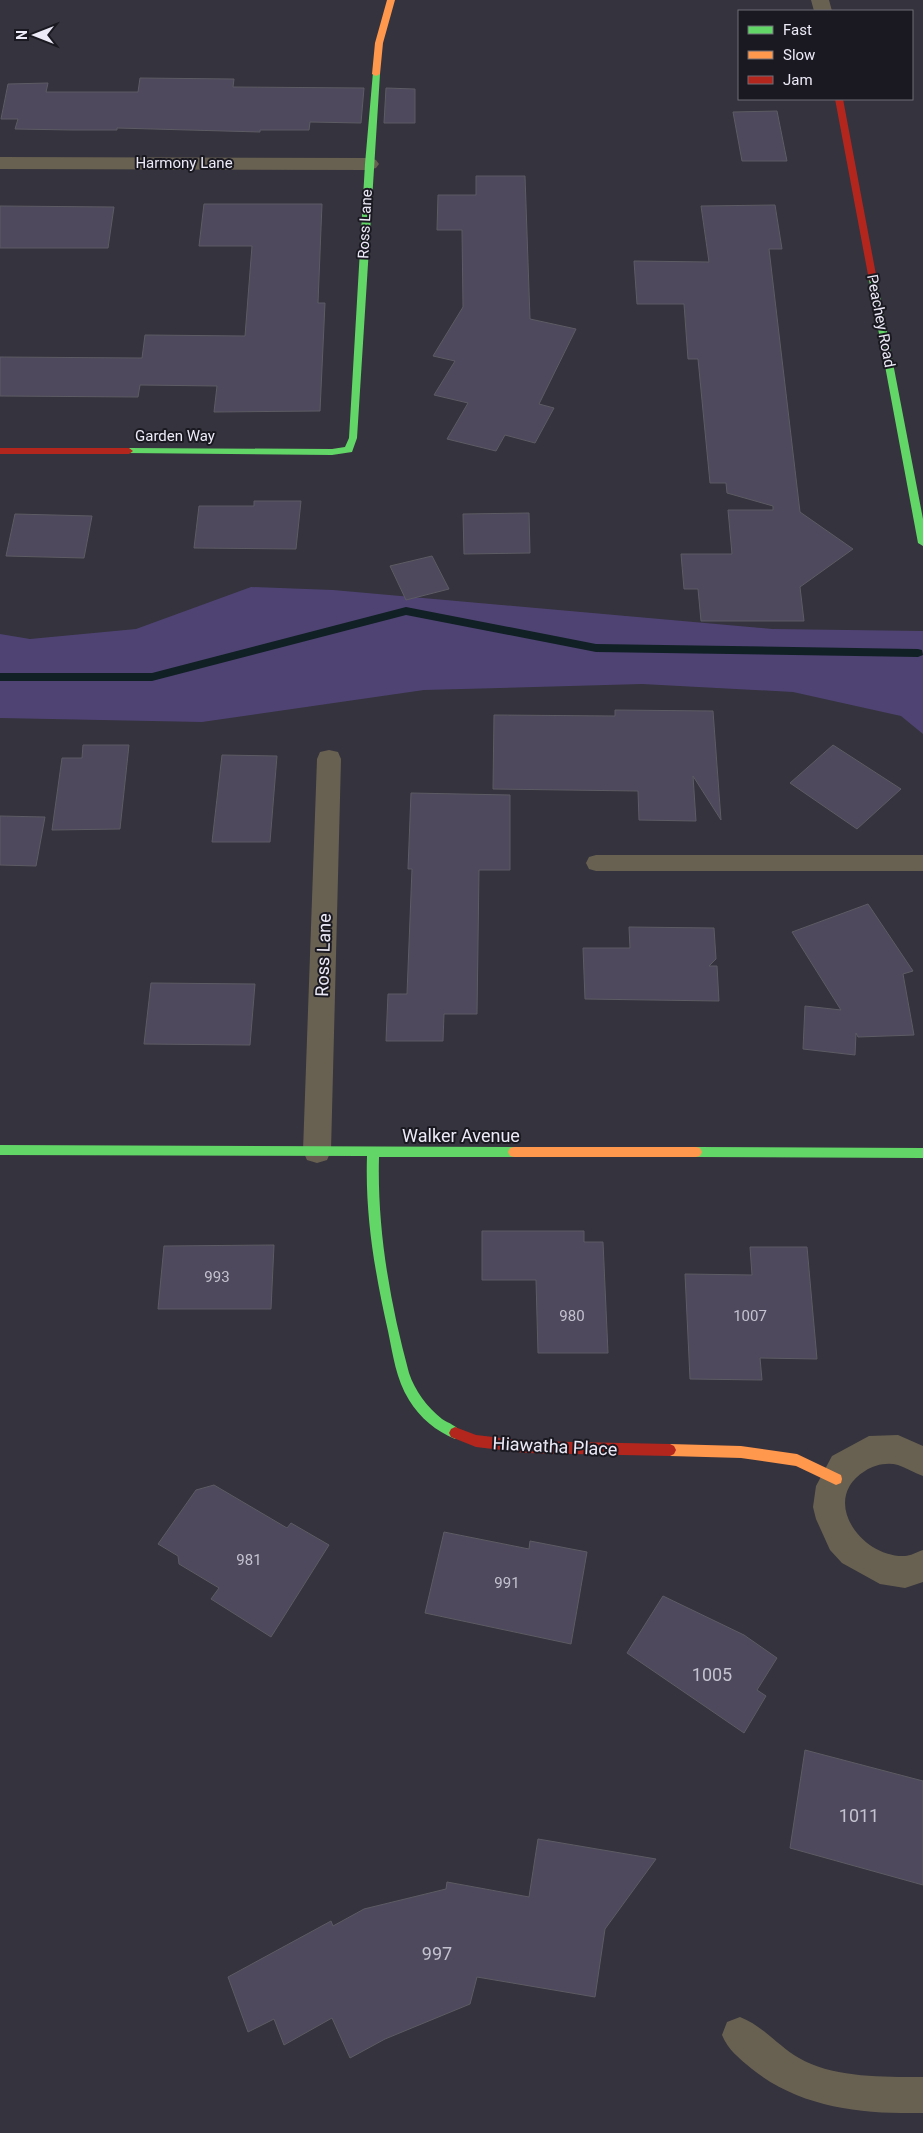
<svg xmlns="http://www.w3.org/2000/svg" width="923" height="2133" viewBox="0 0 923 2133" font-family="Roboto,sans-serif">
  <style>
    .green { fill: #4f4373 }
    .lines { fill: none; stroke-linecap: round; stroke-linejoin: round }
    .stream { fill: #112025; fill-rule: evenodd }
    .building { fill: #4e495c; stroke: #5d5b64 }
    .lane { fill: #686151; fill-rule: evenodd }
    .street { fill: #686151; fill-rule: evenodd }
    .fast { fill: #63d668; fill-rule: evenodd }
    .slow { fill: #ff974d; fill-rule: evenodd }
    .jam { fill: #b3261e; fill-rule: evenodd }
    .labels { text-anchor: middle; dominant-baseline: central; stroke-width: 4; stroke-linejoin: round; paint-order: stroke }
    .far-street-label { font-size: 15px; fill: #eceaf6; stroke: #1a1921 }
    .number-label { font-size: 15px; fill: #c4c2d0 }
    .street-label { font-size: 18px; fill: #eceaf6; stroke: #1a1921 }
    .near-number-label { font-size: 18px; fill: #c4c2d0 }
  </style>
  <rect width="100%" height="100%" fill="#35333d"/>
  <path class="green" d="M251 587 333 590 772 629 923 631V734L901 716 793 692 642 684 424 690 202 722 0 718V634L30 639 136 629Z"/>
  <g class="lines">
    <path class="stream" d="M406 607 596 644 918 649 922 650 923 655 918 657 596 652 406 615 152 681H0V673H152Z"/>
  </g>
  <path class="building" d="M140 78 234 79 233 87 364 88 361 123 310 122 309 130H260V132L117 128V130H73L15 129 18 119H1L8 84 48 83 46 92H138Z
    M386 88 415 89V123H384Z
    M777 111 787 161H742L733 112Z
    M476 176H525L530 319 576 329 539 404 554 408 535 443 505 435 496 451 447 439 468 403 434 395 455 361 433 356 463 307 462 230H437L438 195H476Z
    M204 204H322L318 303H325L320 411 214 412 217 386 140 385 138 397 0 396V357L142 358 145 335 245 336 252 246H199Z
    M775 205 782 249H769L800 512 853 549 800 587 804 621H701L698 589H684L681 554H732L728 510H773V506L727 493 726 483H710L698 359H688L684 304H637L634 261 709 262 701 206Z
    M0 206 114 207 108 248H0Z
    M254 501H301L296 549 194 548 199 506H254Z
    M529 513 530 553 464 554 463 514Z
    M15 514 92 516 84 558 6 556Z
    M432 556 449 589 406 600 390 566Z
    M615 710 713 711 721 820 693 776 696 821 639 820 638 791 493 789 494 715 615 716Z
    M83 745H129L120 829 52 830 62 758H82Z
    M833 745 901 789 857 829 790 783Z
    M222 755 277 756 270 842H212Z
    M411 793 510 795V870H479L477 1014H444L443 1041H386L388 994H407L412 869H408Z
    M0 816 45 817 36 866 0 865Z
    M868 904 913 971 903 974 914 1035 858 1037 856 1033 855 1055 803 1049 805 1006 841 1010 792 932Z
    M629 927 714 928 716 959 709 966H717L719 1001 585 999 583 948H630Z
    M151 983 255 984 250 1045 144 1044Z
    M482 1231H584V1242H603L608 1353H538L536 1280H482Z
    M274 1245 271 1309H158L164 1246Z
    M750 1247H807L817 1359 760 1358 762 1380 690 1379 685 1274 752 1275Z
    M214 1485 287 1528 291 1523 329 1545 271 1637 211 1599 219 1588 179 1564 178 1556 158 1544 196 1490Z
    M444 1532 529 1549 530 1541 587 1552 571 1644 425 1613Z
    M663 1596 744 1635 777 1658 757 1690 766 1696 744 1733 627 1653Z
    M805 1750 923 1781V1885L790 1848Z
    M538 1839 656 1859 605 1929 595 1997 477 1977 470 2004 385 2039 350 2058 332 2018 284 2045 274 2019 248 2032 228 1977 331 1921 333 1926 364 1909 446 1889 447 1882 529 1897Z"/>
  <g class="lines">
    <path class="lane" d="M596 855H923V871H596L589 869 586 863 589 857Z"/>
    <path class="street" d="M811 0H829L832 11H814Z
      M0 157 369 158 376 160 379 164 376 168 369 170 0 169Z
      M329 750 338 752 341 759 331 1151 327 1160 317 1163 307 1160 303 1151 317 759 320 752Z
      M898 1435 923 1446V1476C915 1473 906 1468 898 1465 887 1462 874 1465 865 1471 819 1499 861 1558 905 1556 910 1556 917 1552 923 1550V1582L905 1588 880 1584 842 1563 830 1550 816 1519 813 1507 816 1486 832 1456 869 1436Z
      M740 2017C763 2026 778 2046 799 2058 833 2078 885 2077 923 2077V2113C862 2114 801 2108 752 2069 739 2058 728 2050 722 2035L727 2022Z"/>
    <path class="fast" d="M373 72 380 74 357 438 352 452 332 455 126 453 125 451 129 448 332 449 345 447 349 438 365 164Z
      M873 277 877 280 923 519V546L918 543 869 280Z
      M0 1145 514 1147 518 1148 520 1152 518 1156 514 1157H379C377 1229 390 1303 409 1373 415 1391 427 1407 442 1419 448 1423 458 1426 461 1433L459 1437 455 1439C436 1431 420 1418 409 1400 396 1379 393 1355 388 1331 375 1273 365 1216 367 1156L0 1155Z
      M696 1147 923 1148V1158L696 1157 692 1156 690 1152 692 1148Z"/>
    <path class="slow" d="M387 0H395L383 43 380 74 376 76 372 74 375 43Z
      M514 1147H696L700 1148 702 1152 700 1156 696 1157H514L510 1156 508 1152 510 1148Z
      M670 1444 741 1446 797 1454 841 1475 842 1479 841 1483 836 1485 796 1466 741 1458 670 1456 666 1454 664 1450 666 1446Z"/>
    <path class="jam" d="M835 99H843L877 280 873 283 869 280Z
      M0 448H129L133 451 129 454H0Z
      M455 1427 476 1435 526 1441 670 1444 674 1446 676 1450 674 1454 670 1456 526 1453 476 1447 451 1437 449 1433 451 1429Z"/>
  </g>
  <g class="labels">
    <g class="far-street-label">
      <text x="184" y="163">Harmony Lane</text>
      <text transform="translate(365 224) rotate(-87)">Ross Lane</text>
      <text transform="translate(881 321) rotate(79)">Peachey Road</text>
      <text x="175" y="436">Garden Way</text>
    </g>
    <g class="number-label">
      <text x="217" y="1277">993</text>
      <text x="572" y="1316">980</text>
      <text x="750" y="1316">1007</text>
      <text x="249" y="1560">981</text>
      <text x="507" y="1583">991</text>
    </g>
    <g class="street-label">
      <text transform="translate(323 955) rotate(-88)">Ross Lane</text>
      <text x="461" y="1135">Walker Avenue</text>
      <text transform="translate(555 1446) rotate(3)">Hiawatha Place</text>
    </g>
    <g class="near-number-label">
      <text x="712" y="1674">1005</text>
      <text x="859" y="1815">1011</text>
      <text x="437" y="1953">997</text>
    </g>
  </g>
  <rect x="738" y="10" width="175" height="90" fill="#1a1921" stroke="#6e6d76"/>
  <rect x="748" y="26" width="25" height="8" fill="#63d668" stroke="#6e6d76"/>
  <text x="783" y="35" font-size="15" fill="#eceaf6">Fast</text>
  <rect x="748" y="51" width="25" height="8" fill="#ff974d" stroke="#6e6d76"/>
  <text x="783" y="60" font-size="15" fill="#eceaf6">Slow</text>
  <rect x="748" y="76" width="25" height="8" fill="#b3261e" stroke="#6e6d76"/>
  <text x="783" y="85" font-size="15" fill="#eceaf6">Jam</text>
  <g transform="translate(35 35) rotate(270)" stroke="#1a1921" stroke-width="4" paint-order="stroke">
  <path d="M0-4L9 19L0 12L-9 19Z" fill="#eceaf6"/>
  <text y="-8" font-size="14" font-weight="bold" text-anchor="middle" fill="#eceaf6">N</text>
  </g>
</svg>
